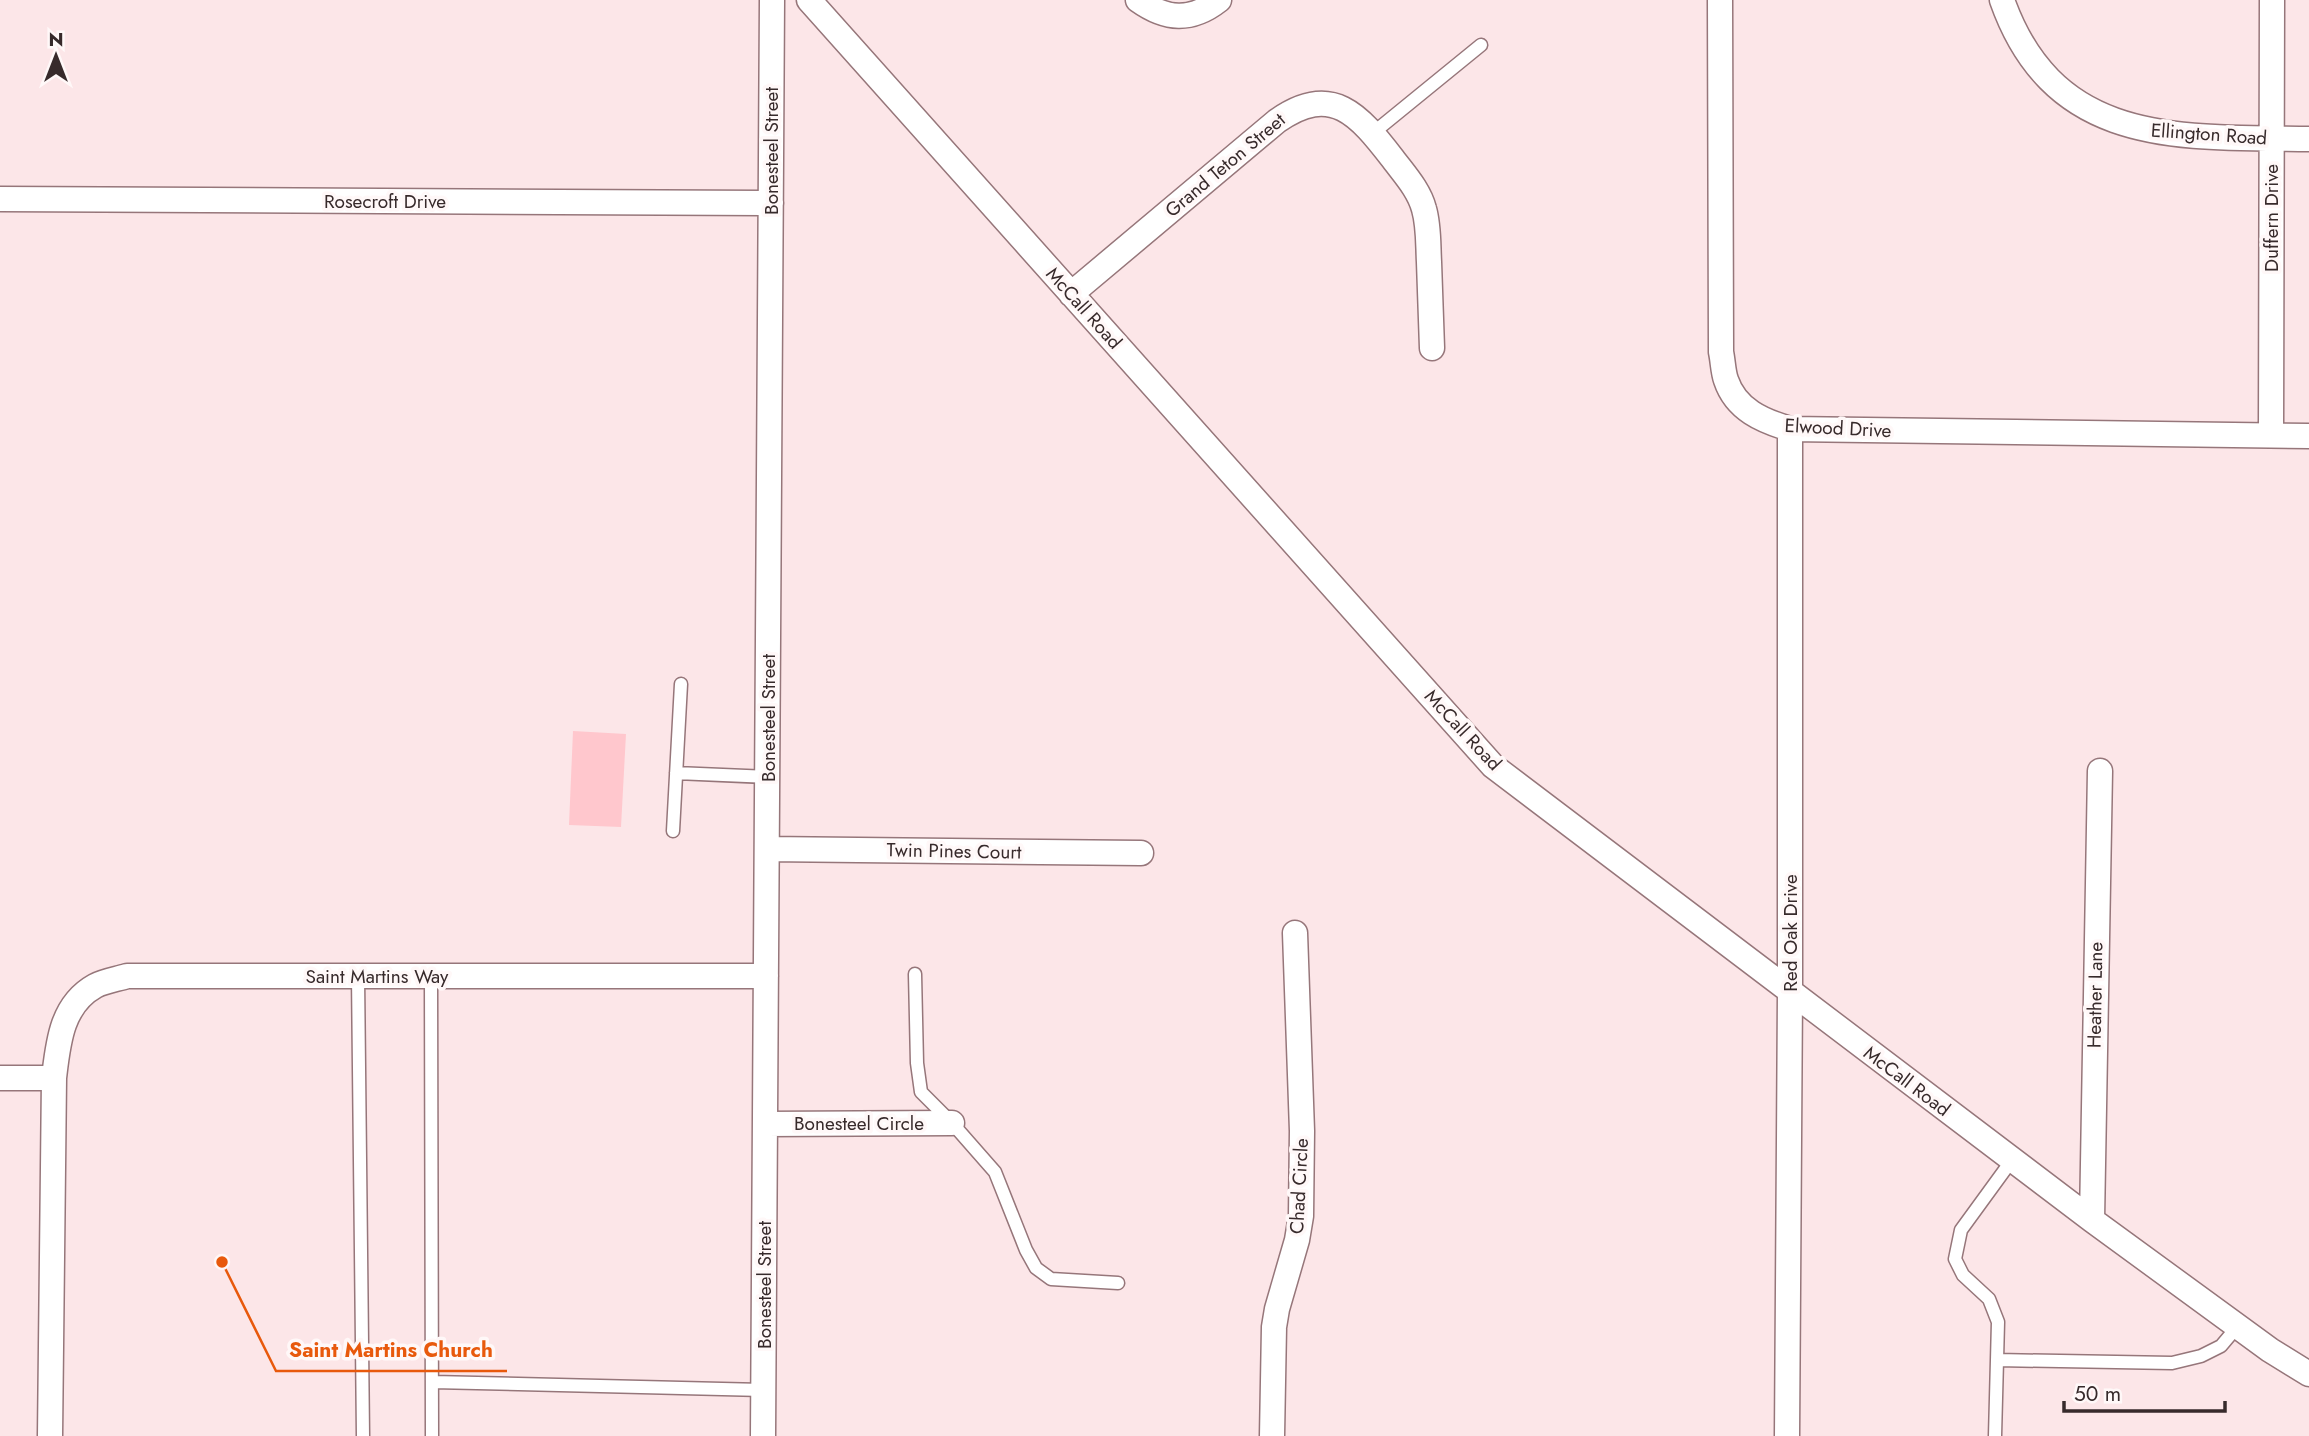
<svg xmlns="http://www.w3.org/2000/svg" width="2309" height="1436" viewBox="0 0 2309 1436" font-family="Jost,sans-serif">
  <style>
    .green { fill: #ffc7cd }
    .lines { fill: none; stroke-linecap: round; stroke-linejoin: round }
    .service-casing { stroke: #96767a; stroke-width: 15 }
    .minor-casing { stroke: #96767a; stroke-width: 27 }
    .service { stroke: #fff; stroke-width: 12 }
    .minor { stroke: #fff; stroke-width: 24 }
    .labels { text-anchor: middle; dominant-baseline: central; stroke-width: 7; stroke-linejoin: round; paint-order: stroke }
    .street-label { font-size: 19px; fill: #372a2b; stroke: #fff8f8 }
    .leader { fill: none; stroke: #e8590c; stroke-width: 2.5 }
    .callout-dot { fill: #e8590c; stroke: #fff8f8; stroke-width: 2.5 }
    .callout-label { font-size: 21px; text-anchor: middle; font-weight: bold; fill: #e8590c; stroke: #fff8f8; stroke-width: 7; stroke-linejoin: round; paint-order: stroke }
  </style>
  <rect width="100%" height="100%" fill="#fce6e8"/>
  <path class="green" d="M573 731 626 734 621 827 569 825Z"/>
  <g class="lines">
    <defs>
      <path id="service" d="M1373 133 1481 45
        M676 773 767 777
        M673 831 681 684
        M915 974 917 1063 921 1092 952 1123 995 1172 1026 1250 1036 1268 1051 1279 1118 1283
        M358 976 363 1436
        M431 976 432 1436
        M1997 1360 2172 1363 2201 1356 2221 1346 2237 1327
        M433 1382 763 1390
        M1995 1436 1998 1322 1989 1299 1963 1275 1955 1259 1961 1230 2012 1160"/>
      <path id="minor" d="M809 0 1493 766 2092 1220 2270 1350 2309 1374
        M1138 0C1166 20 1191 22 1219 0
        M1720 0 1721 352C1723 361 1723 372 1726 380 1736 410 1763 421 1790 429L2309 436
        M2002 0C2054 147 2178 137 2309 139
        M0 199 771 203
        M1071 294 1277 121C1332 82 1359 115 1393 159 1405 175 1419 190 1424 209 1429 226 1428 245 1429 262 1430 291 1431 319 1432 348
        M2271 435 2272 0
        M767 849 1141 853
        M0 1078H54
        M765 1124 952 1123
        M2092 1220 2100 771
        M50 1436 54 1078C58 1044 61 1005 95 986 104 981 118 979 127 976H766
        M763 1436 772 0
        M1272 1436 1274 1327 1277 1309 1297 1240 1301 1216 1302 1131 1295 933
        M1787 1436 1790 992V429"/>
    </defs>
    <use href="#service" class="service-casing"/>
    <use href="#minor" class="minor-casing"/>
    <use href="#service" class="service"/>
    <use href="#minor" class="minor"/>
  </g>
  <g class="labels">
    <g class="street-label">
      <text transform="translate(2209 134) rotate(4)">Ellington Road</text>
      <text transform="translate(771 151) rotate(-90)">Bonesteel Street</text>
      <text transform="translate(1225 165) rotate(-40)">Grand Teton Street</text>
      <text x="385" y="201">Rosecroft Drive</text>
      <text transform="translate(2271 218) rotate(-90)">Duffern Drive</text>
      <text transform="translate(1084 308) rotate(48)">McCall Road</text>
      <text transform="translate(1838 428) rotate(3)">Elwood Drive</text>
      <text transform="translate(768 718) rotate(-90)">Bonesteel Street</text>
      <text transform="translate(1463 730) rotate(47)">McCall Road</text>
      <text transform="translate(954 851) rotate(1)">Twin Pines Court</text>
      <text transform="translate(1790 933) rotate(-90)">Red Oak Drive</text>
      <text x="377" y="976">Saint Martins Way</text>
      <text transform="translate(2095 995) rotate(-89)">Heather Lane</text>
      <text transform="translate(1907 1081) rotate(37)">McCall Road</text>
      <text x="859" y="1123">Bonesteel Circle</text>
      <text transform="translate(1299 1186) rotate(-87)">Chad Circle</text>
      <text transform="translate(764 1285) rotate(-90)">Bonesteel Street</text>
    </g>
  </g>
  <path class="leader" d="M222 1262L276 1371H507"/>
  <circle class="callout-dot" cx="222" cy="1262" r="7"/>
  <g class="callout-label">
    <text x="391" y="1357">Saint Martins Church</text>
  </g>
  <g transform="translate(56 56)" stroke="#fff8f8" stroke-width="5" paint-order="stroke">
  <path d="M0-5L12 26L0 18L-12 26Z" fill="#372a2b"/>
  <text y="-10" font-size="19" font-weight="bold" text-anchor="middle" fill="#372a2b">N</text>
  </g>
  <path d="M2064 1401v10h161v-10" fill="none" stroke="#372a2b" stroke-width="3.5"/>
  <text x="2074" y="1401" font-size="21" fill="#372a2b" stroke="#fff8f8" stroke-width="5" paint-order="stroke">50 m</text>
</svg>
